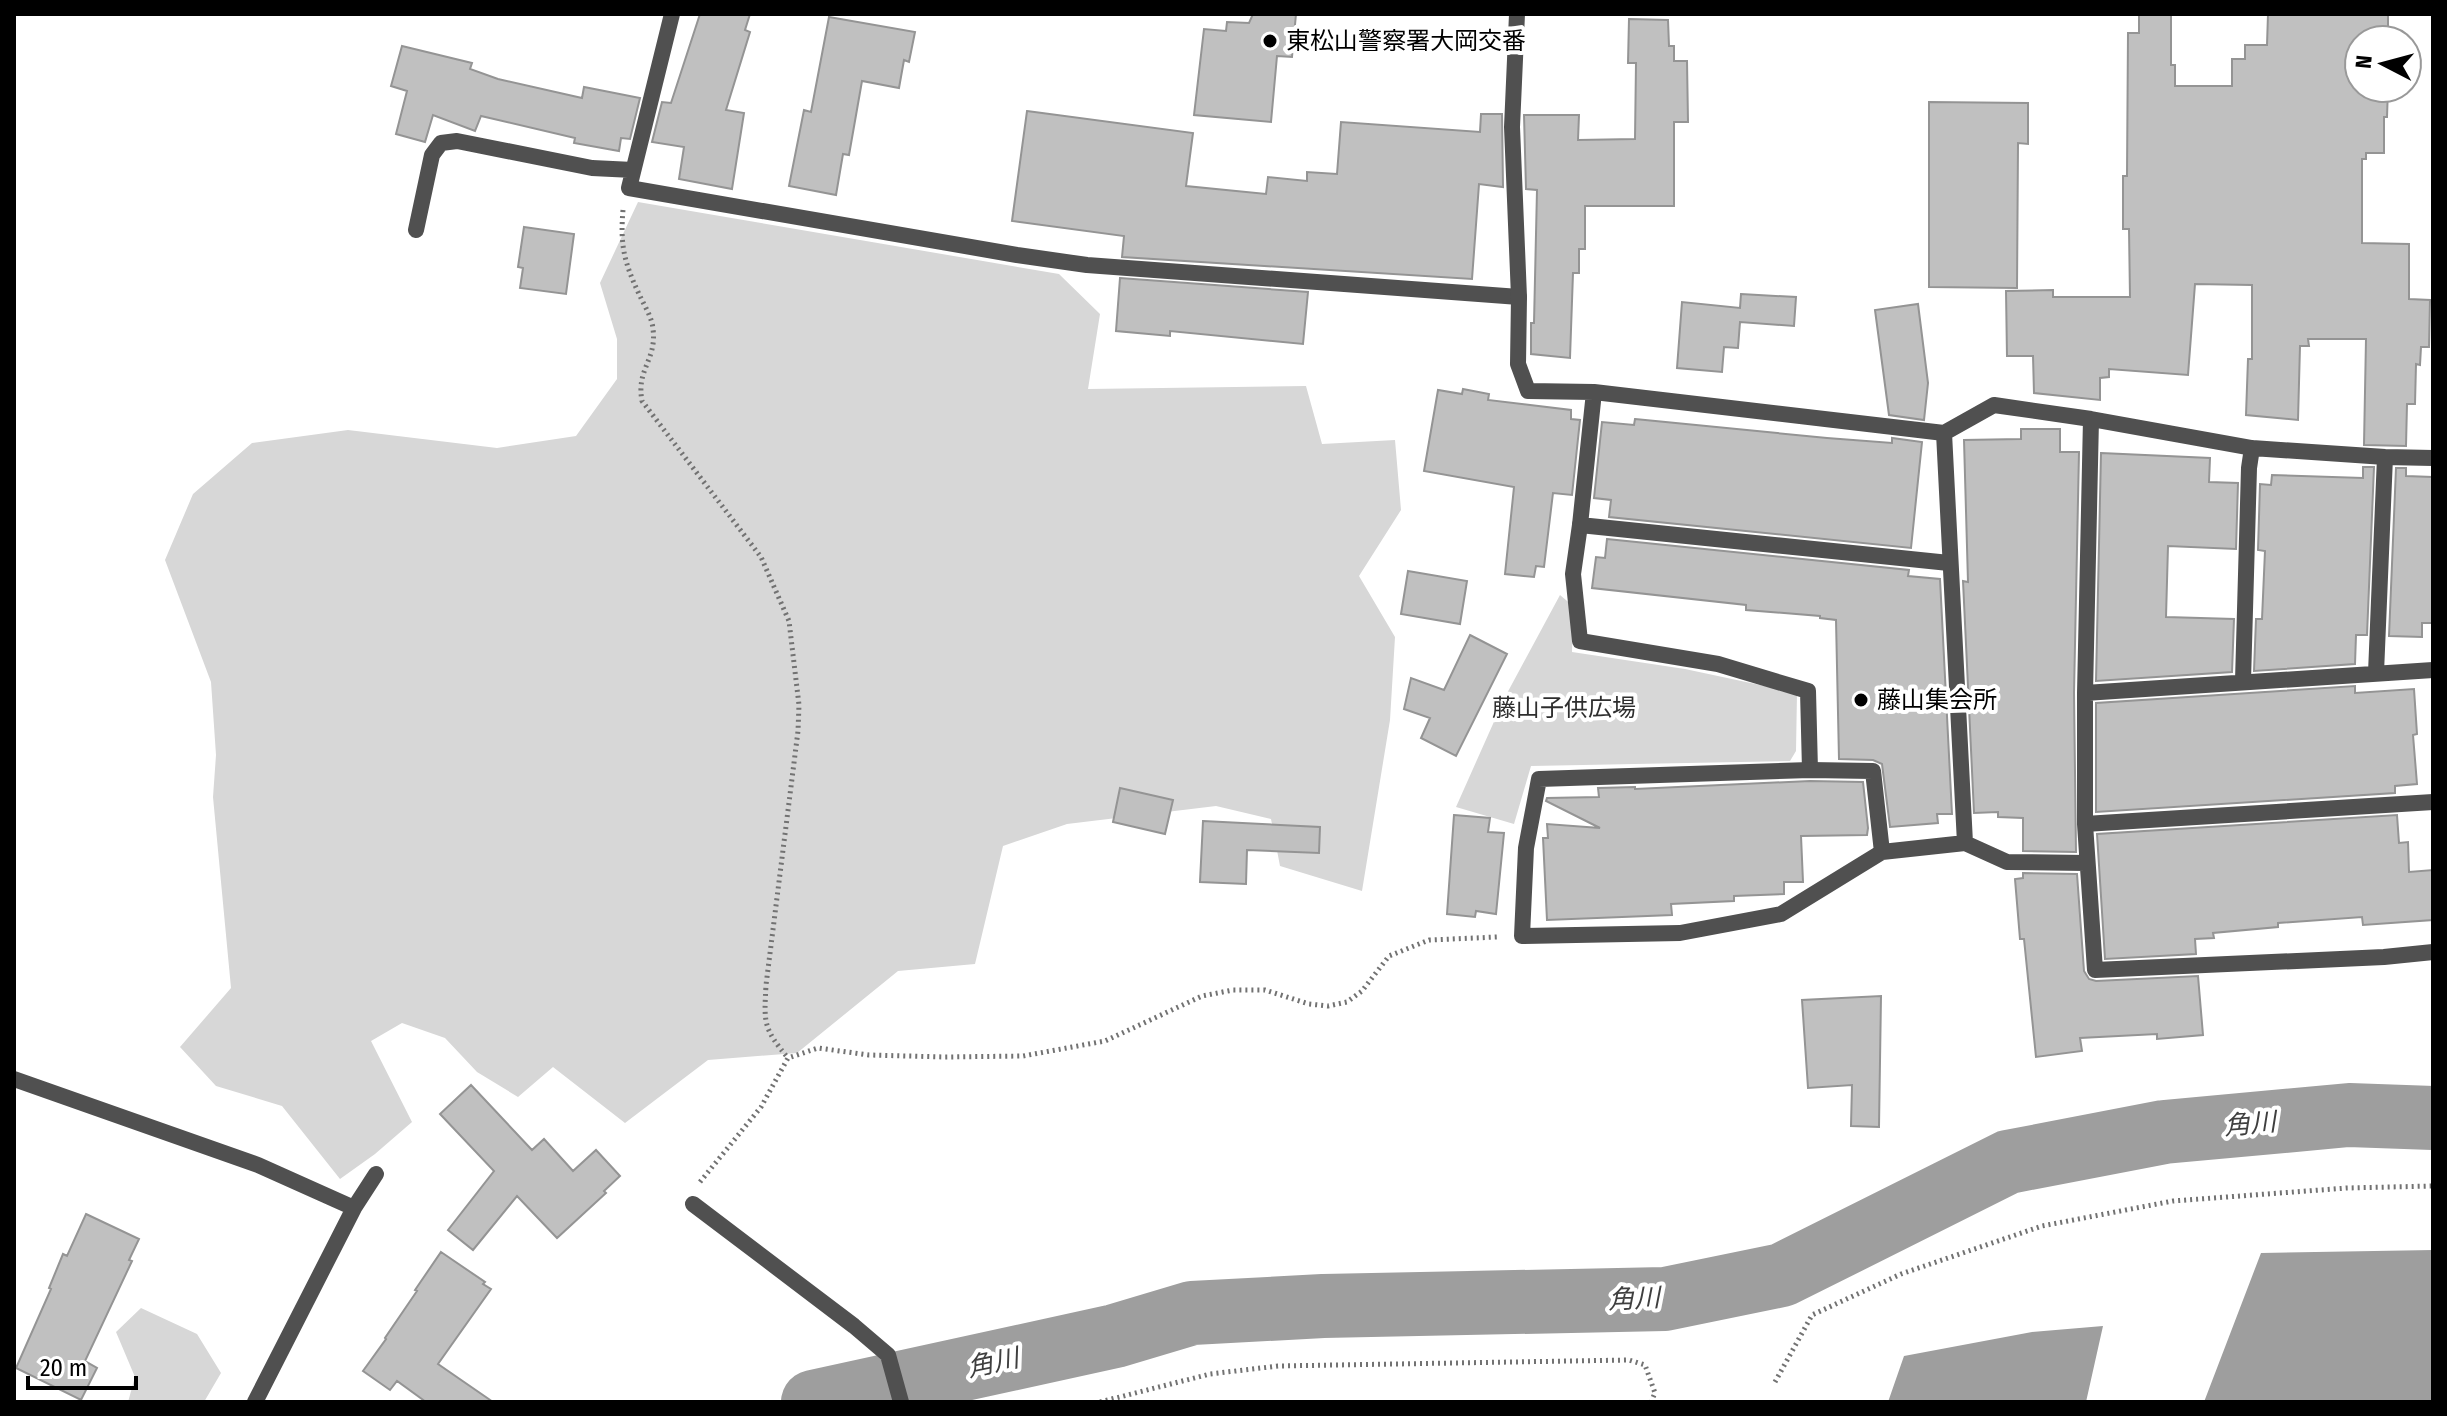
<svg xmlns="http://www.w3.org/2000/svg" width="2447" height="1416" viewBox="0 0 2447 1416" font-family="'Fira Sans Condensed','Noto Sans JP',sans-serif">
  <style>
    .green { fill: #d7d7d7 }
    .water { fill: #9e9e9e }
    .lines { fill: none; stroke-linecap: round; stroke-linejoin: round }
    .river { stroke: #9e9e9e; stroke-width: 64 }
    .building { fill: #c0c0c0; stroke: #949494; stroke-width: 2 }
    .path { stroke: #727272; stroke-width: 5; stroke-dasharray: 2 4; stroke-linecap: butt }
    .lane { stroke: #505050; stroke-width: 16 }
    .street { stroke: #505050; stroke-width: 16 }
    .poi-dot { fill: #000; stroke: #fff; stroke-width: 3 }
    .labels { text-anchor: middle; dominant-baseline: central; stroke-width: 8; stroke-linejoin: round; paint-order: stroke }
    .poi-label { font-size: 24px; fill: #000; stroke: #fff; text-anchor: start }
    .park-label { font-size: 24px; fill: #2e2e2e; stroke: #fff }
    .water-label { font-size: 26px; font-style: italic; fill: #3f3f3f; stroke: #fff }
  </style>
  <rect width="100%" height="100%" fill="#fff"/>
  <path class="green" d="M638 202 1059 274 1100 314 1088 389 1306 386 1322 444 1395 440 1401 510 1359 576 1395 637 1390 720 1362 891 1280 866 1271 819 1216 806 1067 824 1003 846 975 964 898 971 797 1053 708 1060 625 1123 553 1067 518 1097 477 1072 445 1038 402 1023 371 1041 412 1122 375 1154 340 1179 282 1106 216 1086 180 1047 231 988 213 797 216 755 211 682 165 560 193 494 252 443 348 430 497 448 576 436 617 379V339L600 283Z
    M1560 595 1573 606 1572 652 1685 669 1797 693 1796 751 1790 761 1531 766 1514 824 1456 807 1505 697Z
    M141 1308 197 1334 221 1373 204 1402H128L135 1377 116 1332Z"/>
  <path class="water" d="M2433 1250V1402H2204L2261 1253Z
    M2103 1326 2086 1402H1888L1904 1356 2032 1332Z"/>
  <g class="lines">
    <path class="river" d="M813 1402 1115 1336 1192 1313 1323 1306 1665 1299 1782 1275 2008 1162 2164 1132 2349 1115 2433 1118"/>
  </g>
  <path class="building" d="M700 14H750L745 30 750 32 726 110 744 113 732 189 679 179 684 147 652 142 662 102 671 103Z
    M1253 14H1296L1292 57 1277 56 1271 122 1194 115 1204 29 1226 31 1227 22 1249 23Z
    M2139 14H2171V65H2175V86H2232V59H2245V45H2267L2268 14H2388V40H2359V88H2388L2387 117H2384V153H2366V159H2362V243L2409 244V299L2430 300 2429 347H2421L2420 365 2416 364 2415 404H2407L2406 446 2364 445 2366 339H2308L2309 346H2300L2298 420 2246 415 2248 359H2252V285L2195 284 2188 375 2109 369V377L2100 378V400L2034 393 2033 356H2007L2006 291 2053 290V297H2130L2129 229H2123V176H2127L2128 33H2139Z
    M829 17 915 32 909 62 904 60 899 88 862 81 849 155 843 154 836 195 789 186 804 110 811 112Z
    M1629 19 1668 20 1669 46H1674V61H1687L1688 122H1674V206H1585V249H1579V273H1573L1570 358 1531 354V323H1534L1537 190 1526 189 1524 115H1579L1578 140 1635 139 1636 63H1628Z
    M402 46 472 63 470 69 498 79 582 98 584 87 640 98 630 139 621 138 619 151 574 143 575 138 481 116 475 131 433 115 425 142 396 134 407 91 391 86Z
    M1929 102 2028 103V144L2018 143 2017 288 1929 287Z
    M1027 111 1193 133 1186 186 1266 194 1268 177 1307 181V172L1337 174 1341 122 1480 132 1481 114H1502L1503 187 1479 184 1472 279 1122 257 1124 236 1012 221Z
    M524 227 574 234 566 294 520 288 523 268 518 267Z
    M1120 278 1308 292 1303 344 1170 331V336L1116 331Z
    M1741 294 1796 297 1794 326 1740 322 1738 348 1724 347 1722 372 1677 368 1682 302 1740 308Z
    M1918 304 1928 383 1924 420 1889 415 1875 310Z
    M1463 389 1489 394 1488 400 1571 410V419L1580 420 1572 495 1553 493 1544 567 1536 566 1534 577 1505 574 1514 487 1424 471 1438 390 1462 394Z
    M1635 419 1827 438 1892 443V438L1922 442 1911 548 1609 517 1611 500 1594 498 1602 422 1634 425Z
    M2021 429H2060V452H2079L2074 693 2076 852 2023 851V818L1998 817V812L1974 813 1963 581 1968 582 1964 440 2021 439Z
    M2101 453 2210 458 2209 482 2238 483 2236 549 2168 546 2166 617 2234 619 2232 672 2096 681Z
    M2363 467H2374L2367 635H2356L2355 664 2254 671 2256 619H2262L2265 551 2258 550 2260 484 2271 485 2272 475 2363 478Z
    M2396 468H2406V476L2432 477 2433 623H2422V637L2389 636Z
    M1607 539 1909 570 1908 576 1940 579 1952 814H1937L1938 823 1890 827 1882 764 1873 760 1839 759 1836 620 1820 618V616L1746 610V605L1592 588 1596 557 1605 558Z
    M1408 571 1467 581 1460 624 1401 614Z
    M1470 635 1507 654 1456 756 1421 738 1430 718 1404 709 1411 678 1444 690Z
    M2355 686V693L2414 689 2417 734 2413 735 2417 784 2395 786V793L2096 812V703Z
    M1810 781 1863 782 1868 828 1867 835 1801 836 1803 882H1784V894L1734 896V901L1671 904 1672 915 1547 920 1543 838H1548L1547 824 1600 828 1546 801 1547 798 1599 797 1598 788 1635 787V789Z
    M1120 788 1173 800 1165 834 1113 822Z
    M1454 815 1490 818 1488 832 1504 833 1496 914 1476 911 1475 917 1447 914Z
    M2397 815 2399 843 2408 842 2409 872 2433 870V920L2363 925 2362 917 2278 923V927L2213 933 2214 938 2195 939 2196 954 2105 959 2097 834Z
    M1203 821 1320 827 1319 853 1247 850 1246 884 1200 882Z
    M2023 873 2077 874 2084 971 2089 979 2096 981 2198 976 2203 1035 2157 1039V1034L2080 1038 2082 1051 2036 1057 2024 939H2020L2015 879 2023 878Z
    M1881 996 1879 1127 1851 1126 1852 1085 1808 1088 1802 1000Z
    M471 1085 532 1150 544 1139 573 1171 596 1150 620 1176 604 1191 606 1193 557 1238 517 1196 473 1250 448 1230 494 1171 440 1114Z
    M86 1214 139 1239 129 1260 132 1261 85 1361 97 1368 81 1400 16 1368 51 1289 49 1288 63 1254 67 1256Z
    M441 1252 485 1282 483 1284 491 1289 438 1364 493 1402H426L397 1381 390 1390 363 1371 386 1339 385 1338 417 1291 415 1290Z"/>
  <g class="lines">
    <path class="path" d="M623 210C620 245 624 262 639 294 644 305 652 317 653 329 657 360 636 369 642 401L761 557 789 621 799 705 798 731 766 985C764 1023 763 1028 788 1058
      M700 1182 761 1107 788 1058 818 1048 869 1055 945 1057 1023 1056 1105 1041 1202 996 1233 990H1265L1309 1004 1328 1006 1347 1002 1362 991 1389 956 1429 940 1497 937
      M1775 1382 1812 1315 1901 1274 2042 1226 2173 1201 2347 1188 2433 1186
      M1100 1402 1210 1374 1278 1366 1629 1360 1645 1365 1655 1393 1651 1402"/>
    <path class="lane" d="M672 14 629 188 1017 255 1087 265 1519 297
      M416 230 432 155 441 143 457 141 592 168 633 170
      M1580 525 1573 574 1580 641 1718 664 1808 691 1810 770"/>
    <path class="street" d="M1517 14 1512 127 1519 297 1518 364 1528 391 1594 392 1944 433 1994 405 2091 419 2252 448 2385 457 2433 458
      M1594 392 1580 525 1949 563
      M2091 419 2085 693V824L2095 970 2384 957 2433 952
      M1944 433 1965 843
      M2376 673 2385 457
      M2243 681 2249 468 2252 448
      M2085 693 2433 670
      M2085 824 2433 802
      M1882 852 1873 771 1810 770 1539 779 1526 848 1522 936 1680 933 1781 914 1882 852 1965 843 2007 862 2086 863
      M14 1079 258 1165 354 1208
      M693 1204 854 1326 888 1355 901 1402
      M255 1402 354 1208 376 1174"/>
  </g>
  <g class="poi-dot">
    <circle cx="1270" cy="41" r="8"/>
    <circle cx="1861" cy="700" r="8"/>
  </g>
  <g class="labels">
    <g class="poi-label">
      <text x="1286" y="41">東松山警察署大岡交番</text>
      <text x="1877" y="700">藤山集会所</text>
    </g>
    <g class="park-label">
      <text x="1564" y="708">藤山子供広場</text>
    </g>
    <g class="water-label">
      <text transform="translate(2250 1124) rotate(-5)">角川</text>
      <text transform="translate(1634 1299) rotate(-3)">角川</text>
      <text transform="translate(993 1363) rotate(-12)">角川</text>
    </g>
  </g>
  <rect width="2447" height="1416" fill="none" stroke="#000000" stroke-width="32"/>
  <g transform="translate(2383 64) rotate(276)"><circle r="38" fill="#ffffff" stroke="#999999" stroke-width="2"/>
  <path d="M0-6L14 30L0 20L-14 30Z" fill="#000000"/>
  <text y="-12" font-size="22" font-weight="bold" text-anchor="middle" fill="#000000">N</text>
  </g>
  <path d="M28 1376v12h108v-12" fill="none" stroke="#000000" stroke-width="4"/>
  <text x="40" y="1376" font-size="24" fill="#000000" stroke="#ffffff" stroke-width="6" paint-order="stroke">20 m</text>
</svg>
